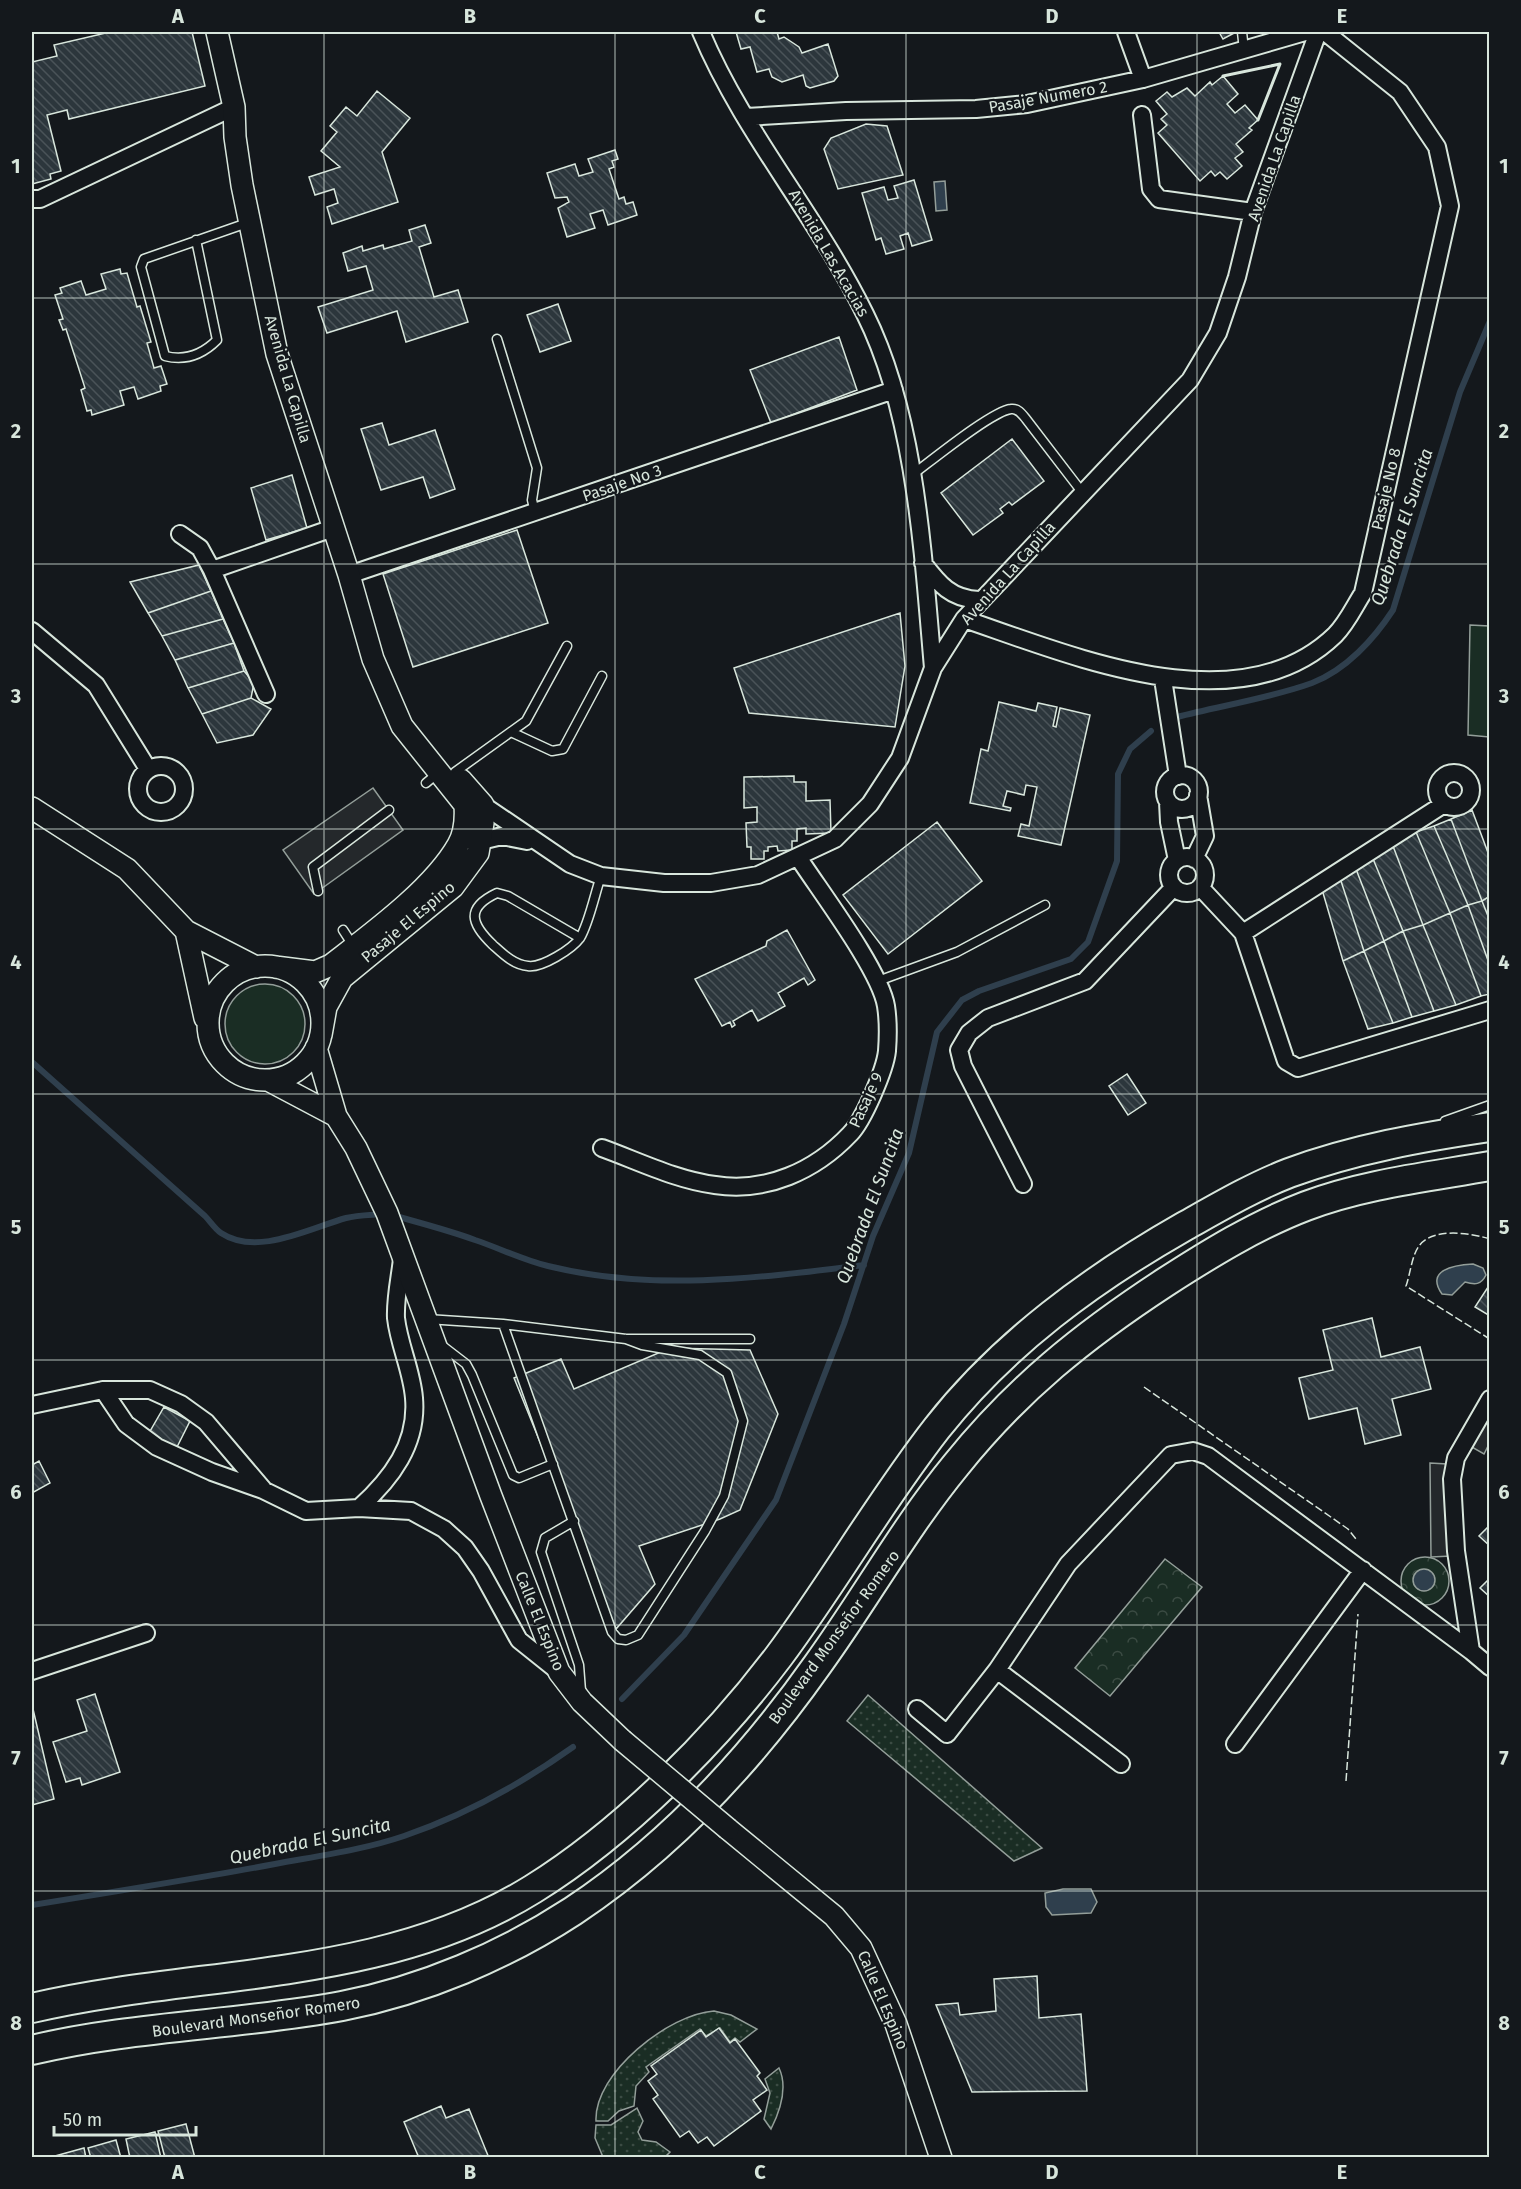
<svg xmlns="http://www.w3.org/2000/svg" width="1521" height="2189" viewBox="0 0 1521 2189" font-family="'Fira Sans',sans-serif">
  <style>
    .grass { fill: url(#grass-dots); stroke: #939e99; stroke-width: 1.5 }
    .park { fill: url(#park-crowns); stroke: #939e99; stroke-width: 1.5 }
    .garden { fill: #1a2d24; stroke: #939e99; stroke-width: 1.5 }
    .parking { fill: #24282b; stroke: #939e99; stroke-width: 1.5 }
    .water { fill: #2f3f4d; stroke: #939e99; stroke-width: 1.5 }
    .lines { fill: none; stroke-linecap: round; stroke-linejoin: round }
    .stream { stroke: #2f3f4d; stroke-width: 6 }
    .building { fill: url(#building-back-hatch); stroke: #d8e6dc; stroke-width: 1.5 }
    .service-casing { stroke: #d8e6dc; stroke-width: 11 }
    .minor-casing { stroke: #d8e6dc; stroke-width: 20 }
    .tertiary-casing { stroke: #d8e6dc; stroke-width: 24 }
    .trunk-casing { stroke: #d8e6dc; stroke-width: 32 }
    .service { stroke: #14181c; stroke-width: 8 }
    .minor { stroke: #14181c; stroke-width: 16 }
    .tertiary { stroke: #14181c; stroke-width: 21 }
    .trunk { stroke: #14181c; stroke-width: 28 }
    .tertiary-bridge-casing { stroke: #d8e6dc; stroke-width: 24; stroke-linecap: butt }
    .tertiary-bridge { stroke: #14181c; stroke-width: 21 }
    .fence { stroke: #d8e6dc; stroke-width: 1.5; stroke-dasharray: 8 3; stroke-linecap: butt }
    .wall { stroke: #d8e6dc; stroke-width: 3 }
    .grid { fill: none; stroke: #d8e6dc; stroke-width: 1.5; stroke-opacity: 0.55 }
    .labels { text-anchor: middle; dominant-baseline: central; stroke-width: 4.5; stroke-linejoin: round; paint-order: stroke }
    .street-label { font-size: 16px; fill: #d8e6dc; stroke: #14181c }
    .water-label { font-size: 18px; font-style: italic; fill: #d8e6dc; stroke: #14181c }
    .neatline { fill: none; stroke: #d8e6dc; stroke-width: 2 }
    .grid-label { font-size: 20px; text-anchor: middle; font-weight: bold; fill: #d8e6dc }
  </style>
  <defs>
    <pattern id="grass-dots" width="8" height="8" patternUnits="userSpaceOnUse" patternTransform="scale(1.5)"><rect width="8" height="8" fill="#1a2d24"/><path d="M2 2h.1M6 6h.1" fill="none" stroke="#3b4b43" stroke-width="1.8" stroke-linecap="round"/></pattern>
    <pattern id="park-crowns" width="20" height="18" patternUnits="userSpaceOnUse" patternTransform="scale(1.5)"><rect width="20" height="18" fill="#1a2d24"/><path d="M2 6a3 3 0 1 1 6 0M12 15a3 3 0 1 1 6 0" fill="none" stroke="#3b4b43"/></pattern>
    <pattern id="building-back-hatch" width="6" height="6" patternUnits="userSpaceOnUse" patternTransform="scale(1.5)"><rect width="6" height="6" fill="#2c363c"/><path d="M-1 5l2 2M0 0l6 6M5-1l2 2" fill="none" stroke="#4a5358"/></pattern>
  </defs>
  <rect width="100%" height="100%" fill="#14181c"/>
  <path class="grass" d="M868 1695 1042 1848 1014 1861 847 1721Z
    M714 2011 731 2015 757 2029 740 2042 735 2038 730 2042 720 2028 706 2036 700 2029 646 2067 649 2072 636 2086 634 2106 619 2111 608 2121H596C594 2073 669 2014 714 2011Z
    M779 2068C788 2087 780 2111 771 2129L764 2119 770 2093 765 2079Z
    M637 2108 643 2121 638 2132 642 2140 656 2142 670 2152 665 2157H603L595 2138 596 2125H611Z"/>
  <path class="park" d="M1401 1581a24 24 0 1 1 48 0a24 24 0 1 1-48 0Z
    M1165 1559 1202 1587 1110 1696 1075 1668Z"/>
  <path class="garden" d="M1470 625 1489 626V737L1468 735Z
    M225 1024a40 40 0 1 1 80 0a40 40 0 1 1-80 0Z"/>
  <path class="parking" d="M373 788 403 830 314 894 283 850Z
    M1489 1414V1444L1484 1454 1470 1446Z
    M1430 1463 1447 1464 1451 1556 1431 1557Z"/>
  <path class="water" d="M945 181 947 210 936 211 934 182Z
    M1473 1264 1483 1268 1486 1275C1481 1285 1475 1285 1465 1282L1452 1295 1442 1294C1425 1270 1454 1265 1473 1264Z
    M1413 1580a11 11 0 1 1 22 0a11 11 0 1 1-22 0Z
    M1063 1889H1091L1097 1902 1091 1913 1052 1915 1046 1907 1045 1893Z"/>
  <g class="lines">
    <path class="stream" d="M1177 717C1219 706 1271 698 1312 683 1346 670 1374 639 1393 610L1460 392 1490 321
      M32 1062 205 1216C210 1221 215 1229 221 1233 257 1257 310 1228 346 1218 357 1215 370 1215 382 1214
      M392 1215C420 1223 448 1230 475 1240 499 1248 523 1260 548 1266 652 1292 759 1278 864 1265
      M622 1699 684 1635 776 1500 844 1324 873 1236 909 1153 937 1032 962 1000 979 991 1071 959 1088 942 1117 861 1118 774 1130 749 1151 731
      M32 1905C113 1892 194 1879 275 1864 318 1856 363 1850 404 1836 465 1815 521 1784 573 1747"/>
  </g>
  <path class="building" d="M110 32H192L205 86 69 119 67 110 47 115 61 171 50 174 51 179 32 184V62L57 56 54 45Z
    M736 32H777L779 39 784 37 799 47 802 53 828 44 838 76 834 81 810 88 806 86 803 75 782 82 772 77 769 69 757 72 750 47 741 49Z
    M1219 32H1236L1223 39Z
    M1223 76 1238 94 1227 104 1235 113 1245 105 1258 120 1249 128 1252 130 1236 144 1243 152 1235 158 1242 166 1227 179 1220 172 1215 176 1211 171 1200 181 1158 133 1167 125 1161 119 1167 114 1156 101 1167 92 1172 97 1187 88 1195 96 1210 82 1212 85Z
    M377 91 410 118 382 152 398 202 332 224 327 207 338 203 334 189 315 195 309 177 340 167 321 151 337 132 330 126 346 107 357 116Z
    M866 124 887 126 903 175 838 189 824 149 831 138Z
    M615 150 618 159 612 161 614 167 609 169 619 199 624 197 626 204 633 202 637 215 608 225 603 210 590 214 595 228 567 237 558 208 569 202 567 197 555 198 547 173 575 164 579 176 593 172 588 159Z
    M914 180 932 240 912 246 908 233 900 236 904 249 886 254 881 238 876 240 862 193 884 187 888 200 898 198 894 186Z
    M425 225 431 243 419 247 434 297 458 290 468 322 406 342 397 311 327 333 318 307 373 290 366 266 348 271 343 253 362 246 363 251 383 245 384 249 412 241 409 230Z
    M120 269 121 274 127 273 137 307 140 306 151 342 147 343 154 368 161 366 167 384 160 386 161 391 138 399 134 387 120 391 124 405 92 415 91 410 87 411 81 390 85 388 66 329 63 330 59 320 63 319 55 295 62 293 60 288 81 281 86 295 106 289 101 274Z
    M558 304 571 341 540 352 527 315Z
    M839 337 857 390 771 423 750 370Z
    M382 423 389 445 435 430 455 489 430 498 423 477 381 490 361 429Z
    M1012 439 1044 481 1012 505 1009 502 1000 509 1003 513 973 535 941 493Z
    M292 475 307 528 266 540 251 488Z
    M517 530 548 623 413 667 383 574Z
    M199 565 211 591 148 613 130 582Z
    M211 591 223 619 162 636 148 613Z
    M900 613 905 666 895 727 749 713 734 668Z
    M223 619 234 643 175 660 162 636Z
    M234 643 244 671 188 688 175 660Z
    M244 671 254 683 251 698 202 714 188 688Z
    M251 698 271 709 253 735 217 743 202 714Z
    M999 702 1036 711 1038 703 1057 707 1053 726 1056 727 1060 708 1090 715 1061 845 1018 836 1021 824 1029 826 1037 787 1026 785 1024 795 1007 791 1003 806 1011 808 1010 811 970 803 981 749 988 751Z
    M794 776V782H806V801L830 800 831 833 806 834V828L797 829V841H792V850L778 851 777 846 768 847V851H764V859H751V847H747L746 823 757 822V807L744 808V777Z
    M1472 810 1490 858V896L1482 901 1451 819Z
    M1451 819 1482 901 1468 905 1434 826Z
    M937 822 982 881 888 954 843 895Z
    M1434 826 1468 905 1450 913 1416 832Z
    M1416 832 1450 913 1423 925 1393 846Z
    M1393 846 1423 925 1403 931 1371 854Z
    M1371 854 1403 931 1384 941 1354 864Z
    M1354 864 1384 941 1364 951 1339 875Z
    M1339 875 1364 951 1343 961 1321 886Z
    M1490 896V921L1482 901Z
    M1482 901 1490 921V966L1468 905Z
    M1468 905 1490 966V994L1481 996 1450 913Z
    M1450 913 1481 996 1456 1005 1423 925Z
    M1423 925 1456 1005 1434 1011 1403 931Z
    M787 930 815 980 808 985 804 978 778 993 785 1006 758 1021 752 1010 733 1021 735 1025 732 1027 730 1022 722 1026 695 979 766 946 767 941Z
    M1403 931 1434 1011 1412 1017 1384 941Z
    M1384 941 1412 1017 1393 1023 1364 951Z
    M1364 951 1393 1023 1368 1029 1343 961Z
    M1127 1074 1146 1103 1128 1115 1109 1086Z
    M1490 1284V1316L1475 1307Z
    M1372 1318 1381 1357 1420 1347 1431 1389 1392 1399 1401 1435 1365 1444 1357 1408 1309 1419 1299 1378 1333 1370 1323 1330Z
    M670 1348 750 1350 778 1414 740 1510 720 1519 639 1546 655 1584 616 1629 514 1378 561 1359 574 1389Z
    M164 1407 190 1421 176 1449 149 1433Z
    M39 1461 50 1483 32 1493V1465Z
    M1490 1525V1546L1479 1536Z
    M1490 1578V1597L1480 1588Z
    M95 1694 120 1772 82 1785 80 1778 66 1782 53 1742 87 1731 77 1700Z
    M33 1709 54 1799 32 1805V1710Z
    M1037 1976 1039 2018 1081 2014 1087 2091 972 2092 936 2005 958 2003 960 2015 996 2011 994 1979Z
    M719 2028 730 2043 735 2039 760 2073 757 2076 767 2090 753 2100 761 2111 714 2146 707 2137 698 2143 689 2131 680 2137 653 2099 658 2095 648 2081 657 2074 651 2066 701 2030 706 2037Z
    M719 2028 730 2043 735 2039 760 2073 757 2076 767 2090 753 2100 761 2111 714 2146 707 2137 698 2143 689 2131 680 2137 653 2099 658 2095 648 2081 657 2074 651 2066 701 2030 706 2037Z
    M441 2106 446 2118 469 2109 489 2158H419L404 2122Z
    M186 2124 195 2158H165L158 2131Z
    M155 2132 161 2158H130L126 2139Z
    M116 2140 121 2158H91L88 2148Z
    M84 2148 86 2158H56L55 2156Z"/>
  <g class="lines">
    <defs>
      <path id="service" d="M1242 32 1244 50
        M196 240 217 340C202 355 185 361 165 356L141 267 144 259 250 222
        M497 339 537 468 532 500 535 512
        M912 475C931 461 992 411 1011 409 1018 408 1022 414 1026 419L1082 492
        M511 732 552 751 563 749 602 676
        M455 772 526 721 567 646
        M426 783 438 773
        M318 891 313 867 389 810
        M343 930 354 947
        M580 938 508 896 497 893C465 908 471 924 493 945 503 954 514 965 528 966 542 968 572 949 580 938 589 923 595 893 601 876
        M878 981 957 952 1045 905
        M1445 1121 1490 1105
        M427 1319 503 1324 626 1339H750
        M503 1324 612 1632 618 1639 626 1640 638 1635 705 1531 724 1496 743 1421 727 1373 700 1355 642 1345 626 1339
        M440 1344 466 1364 472 1375 513 1475 519 1478 553 1464
        M574 1521 545 1538 541 1552 579 1665 581 1691"/>
      <path id="minor" d="M701 32C743 132 817 216 865 314 916 416 923 555 933 668
        M1126 32 1143 79
        M1142 115 1151 189 1159 199 1253 212
        M746 117 846 111 976 109 1027 104 1143 79 1305 32
        M32 199H40L234 107
        M180 534 200 548 212 570 266 694
        M923 563C939 584 951 599 979 600
        M212 570 333 528
        M349 575 894 390
        M964 619C1071 655 1239 728 1335 635 1347 623 1354 607 1363 593L1450 206 1437 147 1400 92 1325 32
        M32 631 96 685 148 769
        M1163 679 1178 776
        M138 789a23 23 0 1 1 46 0a23 23 0 1 1-46 0Z
        M1437 790a17 17 0 1 1 34 0a17 17 0 1 1-34 0Z
        M1165 792a17 17 0 1 1 34 0a17 17 0 1 1-34 0Z
        M1168 802 1169 822 1177 860
        M483 805 570 864 601 876 664 883H711L758 875 835 839 870 804 900 758 933 668 964 619 1190 380 1218 333 1237 277 1253 212 1318 32
        M481 841 502 836 527 841
        M1169 875a18 18 0 1 1 36 0a18 18 0 1 1-36 0Z
        M1194 859 1205 836 1198 795
        M1200 887 1243 933 1286 1061 1298 1068 1490 1010
        M1243 933 1444 804
        M602 1148C638 1161 676 1180 715 1185 766 1193 815 1171 850 1134 863 1121 885 1070 887 1051 888 1038 888 1019 886 1006 880 970 820 891 798 857
        M1023 1184 963 1066 959 1050 969 1033 988 1018 1085 981 1174 887
        M103 1390 126 1424 157 1447 212 1472 263 1490 306 1511 359 1508 411 1511 444 1529 465 1548 481 1571 519 1640 559 1672
        M32 1405 103 1390H150L181 1404 206 1422 263 1489
        M359 1508C391 1479 418 1444 414 1398 412 1371 399 1345 396 1318 395 1299 400 1277 402 1259
        M1471 1651 1490 1667
        M997 1670 1121 1764
        M32 1671 146 1633
        M917 1709 947 1734 997 1670 1068 1564 1171 1455 1193 1451 1208 1456 1471 1651 1456 1551 1452 1479 1456 1458 1490 1399
        M1235 1744 1363 1570"/>
      <path id="tertiary" d="M217 32 234 107 235 137 242 185 277 354 349 575 373 659 402 726 465 805C466 819 465 833 458 845 433 889 371 934 331 965L315 972 275 967
        M32 808 127 869 186 931 256 967
        M186 931 205 1018
        M208 1023a57 57 0 1 1 114 0a57 57 0 1 1-114 0Z
        M321 1035 326 1007 342 978 453 887 478 853 483 823V805L461 780
        M316 1048 336 1116 356 1148 387 1213 491 1496 559 1672 582 1702 622 1740
        M268 1080 336 1116
        M728 1829 834 1916 861 1948 896 2024 941 2158"/>
      <path id="trunk" d="M32 2008C199 1969 382 1983 533 1889 623 1833 715 1741 779 1656 834 1582 880 1501 937 1428 1004 1343 1092 1279 1185 1226 1219 1207 1253 1187 1289 1173 1354 1149 1422 1137 1490 1127
        M32 2050C131 2026 241 2025 342 2006 424 1990 504 1956 573 1911 671 1846 751 1759 818 1664 865 1599 905 1527 956 1465 1017 1389 1083 1336 1164 1283 1209 1254 1256 1225 1306 1206 1364 1184 1428 1177 1490 1166"/>
    </defs>
    <use href="#service" class="service-casing"/>
    <use href="#minor" class="minor-casing"/>
    <use href="#tertiary" class="tertiary-casing"/>
    <use href="#trunk" class="trunk-casing"/>
    <use href="#service" class="service"/>
    <use href="#minor" class="minor"/>
    <use href="#tertiary" class="tertiary"/>
    <use href="#trunk" class="trunk"/>
    <defs>
      <path id="tertiary-bridge" d="M622 1740 728 1829"/>
    </defs>
    <use href="#tertiary-bridge" class="tertiary-bridge-casing"/>
    <use href="#tertiary-bridge" class="tertiary-bridge"/>
    <path class="fence" d="M1490 1239C1471 1233 1432 1227 1419 1246 1412 1255 1410 1275 1406 1286L1488 1338 1490 1335
      M1144 1387 1348 1529 1356 1539
      M1346 1781 1358 1614"/>
    <path class="wall" d="M1223 76 1280 64 1258 120"/>
  </g>
  <path class="grid" d="M324 32V2158M615 32V2158M906 32V2158M1197 32V2158M32 298H1490M32 564H1490M32 829H1490M32 1094H1490M32 1360H1490M32 1625H1490M32 1891H1490"/>
  <g class="labels">
    <g class="street-label">
      <text transform="translate(1048 97) rotate(-10)">Pasaje Numero 2</text>
      <text transform="translate(1274 158) rotate(-71)">Avenida La Capilla</text>
      <text transform="translate(829 253) rotate(60)">Avenida Las Acacias</text>
      <text transform="translate(288 379) rotate(74)">Avenida La Capilla</text>
      <text transform="translate(622 483) rotate(-19)">Pasaje No 3</text>
      <text transform="translate(1386 489) rotate(-77)">Pasaje No 8</text>
      <text transform="translate(1008 573) rotate(-48)">Avenida La Capilla</text>
      <text transform="translate(408 922) rotate(-40)">Pasaje El Espino</text>
      <text transform="translate(866 1100) rotate(-65)">Pasaje 9</text>
      <text transform="translate(540 1621) rotate(68)">Calle El Espino</text>
      <text transform="translate(834 1637) rotate(-54)">Boulevard Monseñor Romero</text>
      <text transform="translate(883 2000) rotate(67)">Calle El Espino</text>
      <text transform="translate(256 2017) rotate(-8)">Boulevard Monseñor Romero</text>
    </g>
    <g class="water-label">
      <text transform="translate(1402 527) rotate(-72)">Quebrada El Suncita</text>
      <text transform="translate(870 1206) rotate(-70)">Quebrada El Suncita</text>
      <text transform="translate(310 1841) rotate(-12)">Quebrada El Suncita</text>
    </g>
  </g>
  <rect width="1521" height="2189" fill="none" stroke="#14181c" stroke-width="66"/>
  <path d="M54 2126v9h142v-9" fill="none" stroke="#d8e6dc" stroke-width="3"/>
  <text x="63" y="2126" font-size="18" fill="#d8e6dc" stroke="#14181c" stroke-width="4.5" paint-order="stroke">50 m</text>
  <rect x="33" y="33" width="1455" height="2123" class="neatline"/>
  <g class="grid-label">
    <text x="178" y="23">A</text>
    <text x="470" y="23">B</text>
    <text x="760" y="23">C</text>
    <text x="1052" y="23">D</text>
    <text x="1342" y="23">E</text>
    <text x="16" y="173">1</text>
    <text x="1504" y="173">1</text>
    <text x="16" y="438">2</text>
    <text x="1504" y="438">2</text>
    <text x="16" y="703">3</text>
    <text x="1504" y="703">3</text>
    <text x="16" y="969">4</text>
    <text x="1504" y="969">4</text>
    <text x="16" y="1234">5</text>
    <text x="1504" y="1234">5</text>
    <text x="16" y="1499">6</text>
    <text x="1504" y="1499">6</text>
    <text x="16" y="1765">7</text>
    <text x="1504" y="1765">7</text>
    <text x="16" y="2030">8</text>
    <text x="1504" y="2030">8</text>
    <text x="178" y="2179">A</text>
    <text x="470" y="2179">B</text>
    <text x="760" y="2179">C</text>
    <text x="1052" y="2179">D</text>
    <text x="1342" y="2179">E</text>
  </g>
</svg>
